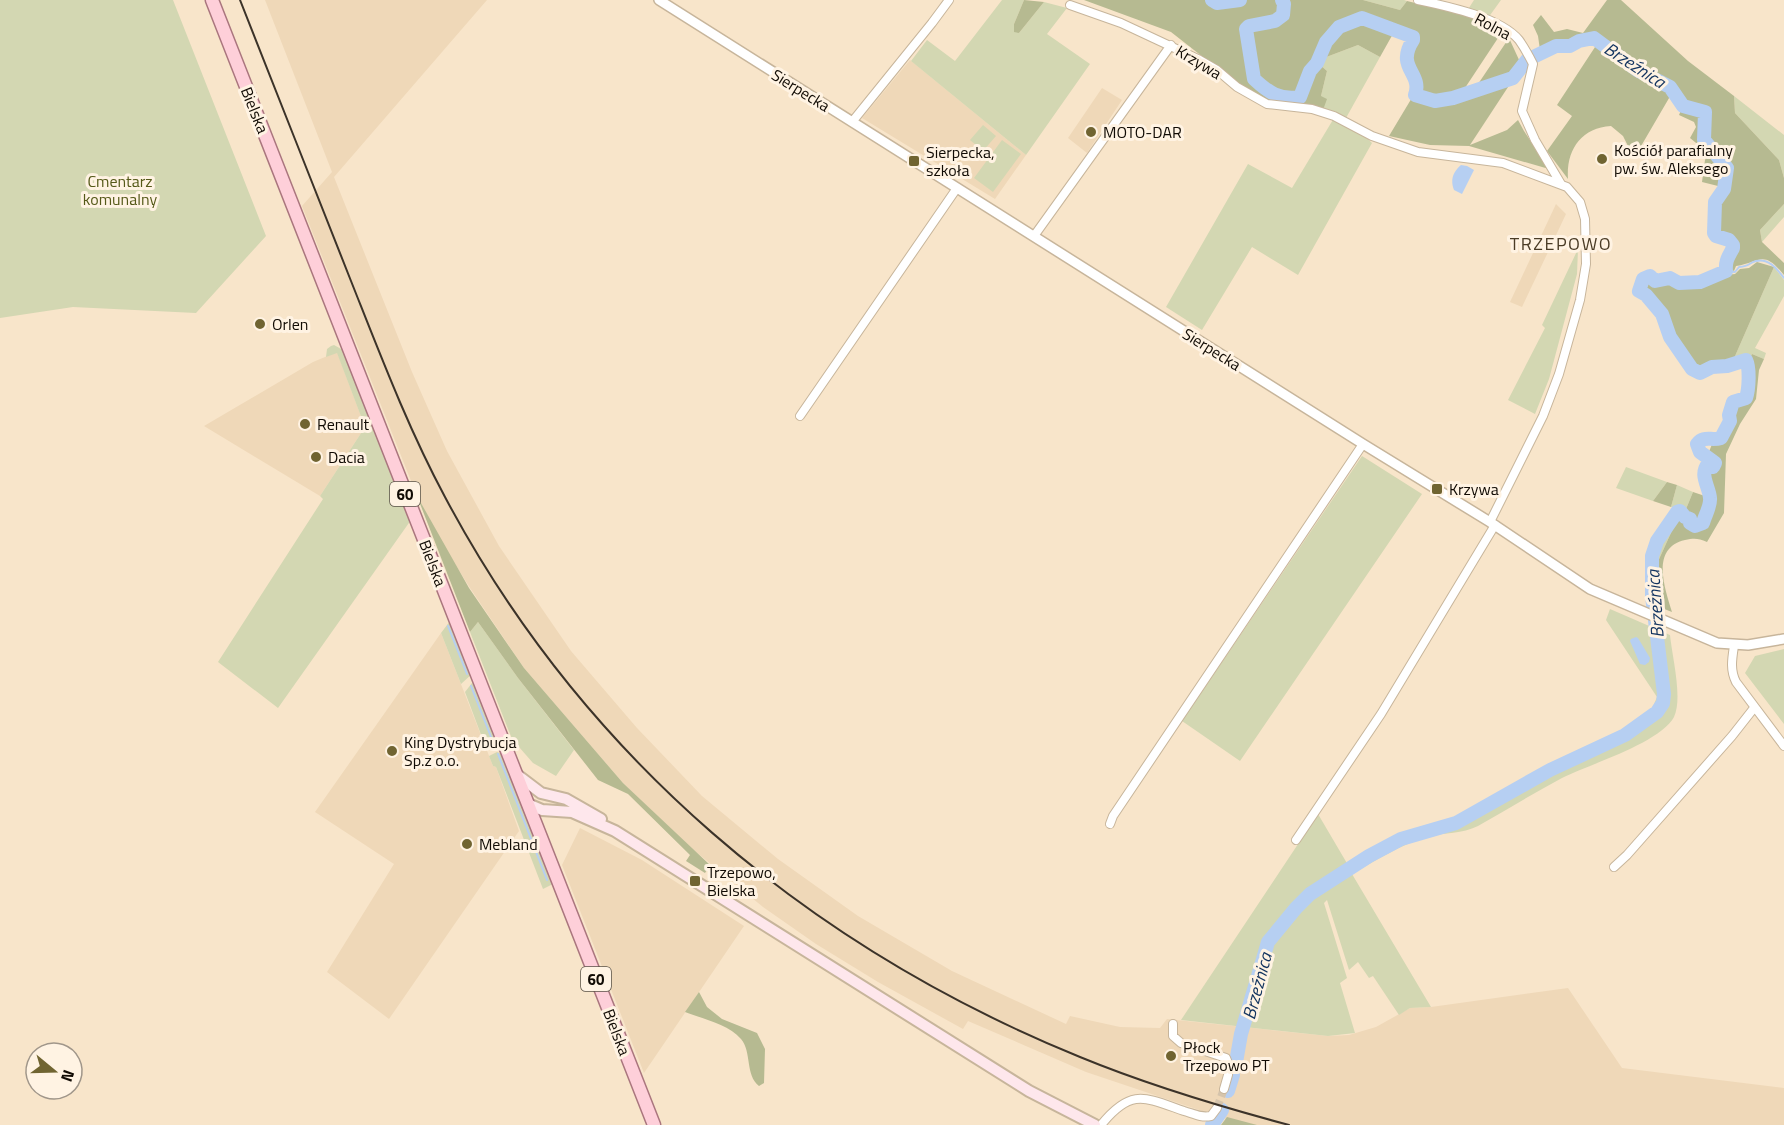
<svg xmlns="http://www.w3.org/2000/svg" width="1784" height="1125" viewBox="0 0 1784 1125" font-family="'Titillium Web',sans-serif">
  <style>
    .built { fill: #efd8b8 }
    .green { fill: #d3d7b2 }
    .forest { fill: #b6ba91 }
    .water { fill: #b6cff2 }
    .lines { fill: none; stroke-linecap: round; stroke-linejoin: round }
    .stream { stroke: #b6cff2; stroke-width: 2 }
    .river { stroke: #b6cff2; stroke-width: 14 }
    .minor-tunnel { stroke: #d5c4ac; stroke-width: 8; stroke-dasharray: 8 4; stroke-linecap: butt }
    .minor-casing { stroke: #c7b59b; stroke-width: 10 }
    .tertiary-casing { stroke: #c7b59b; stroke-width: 12 }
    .secondary-casing { stroke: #c7b59b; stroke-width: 14 }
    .primary-casing { stroke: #aa767e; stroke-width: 15 }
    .minor { stroke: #fff; stroke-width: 8 }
    .tertiary { stroke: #fff; stroke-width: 9 }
    .secondary { stroke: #fee7ec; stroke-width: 10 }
    .primary { stroke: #fecfd9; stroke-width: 12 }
    .rail { stroke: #3c3329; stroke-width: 2 }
    .poi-dot { fill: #706431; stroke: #fff3e3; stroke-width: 2 }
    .labels { text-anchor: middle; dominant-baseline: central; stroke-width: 6; stroke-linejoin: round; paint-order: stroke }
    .shield { fill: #fff3e3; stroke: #585147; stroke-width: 1.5 }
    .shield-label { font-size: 15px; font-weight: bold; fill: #110b04 }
    .street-label { font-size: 16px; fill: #110b04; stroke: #fff3e3 }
    .poi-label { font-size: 16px; fill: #110b04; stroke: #fff3e3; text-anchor: start }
    .park-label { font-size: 16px; fill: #555918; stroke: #fff3e3 }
    .water-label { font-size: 18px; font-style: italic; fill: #12335f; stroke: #fff3e3 }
    .neighbourhood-label { font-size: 18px; letter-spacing: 1.5px; fill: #4b3c26; stroke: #fff3e3 }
  </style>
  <rect width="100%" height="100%" fill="#f8e5ca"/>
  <path class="built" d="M265 0H487L334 177 412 372 447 451 499 546 571 651 637 728 702 796 778 859 858 916 952 971 1066 1024 1070 1016 1120 1027 1160 1028 1167 1019 1328 1036 1349 1035 1376 1027 1410 1008 1431 1007 1568 988 1622 1068 1784 1088V1125H1244L1086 1072 968 1021 963 1029 878 982 816 944 763 907 690 847 623 783 524 668 470 588 445 548 417 496 302 206 332 172Z
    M910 60 1026 155 995 199 862 118Z
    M1102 88 1122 100 1087 153 1068 138Z
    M1556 204 1566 214 1522 307 1510 302Z
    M337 352 365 427 320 496 204 426 313 362Z
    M441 633 493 766 496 767 519 831 389 1019 327 972 394 864 315 812Z
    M580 828 642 860 744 926 644 1073 562 865Z"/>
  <path class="green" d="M0 0H173L266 236 196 313 73 307 0 318Z
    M1002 0H1024L1014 24 1019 33 1044 2 1067 8 1047 34 1090 64 1026 155 911 61 927 40 955 61Z
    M1363 0H1404L1407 1 1400 10Z
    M1474 0H1501L1488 18 1467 11Z
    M1358 45 1380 57 1346 118 1323 110 1321 96 1327 71 1319 64 1321 59Z
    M1734 96 1784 135V178L1779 160 1735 113Z
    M1334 118 1358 130 1372 143 1298 275 1252 247 1202 330 1166 307 1248 164 1292 188Z
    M983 125 996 136 983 151 970 140Z
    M1002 140 1021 154 993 192 974 178Z
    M1784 204V217L1762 242 1760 230Z
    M1578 249 1577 274 1549 379 1535 414 1508 400 1545 328 1542 325Z
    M1774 267 1784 280V296L1755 348 1766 353 1764 359 1752 354 1749 360 1745 357 1732 363Z
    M331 346 334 345 343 350 411 520 278 708 218 662 323 499 320 496 365 427 337 353 326 357 327 349Z
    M1362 456 1422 494 1240 761 1182 721Z
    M1626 467 1667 482 1653 501 1616 488Z
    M1677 485 1693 492 1684 514 1681 509 1671 507Z
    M1680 513 1655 568C1653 546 1667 530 1680 513Z
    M1610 609 1670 635C1672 656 1683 698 1674 717 1660 743 1590 764 1562 778 1534 793 1506 810 1478 826 1462 834 1445 832 1428 837 1401 844 1377 860 1352 874L1431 1007 1410 1008 1399 1015 1373 976 1369 978 1358 962 1349 970 1327 900 1324 903 1347 978 1340 983 1355 1033 1328 1036 1181 1020 1318 814 1348 865 1392 839 1456 818 1532 774 1614 734 1641 719 1652 709 1657 697 1606 620Z
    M450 621 472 674 461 684 441 633Z
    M478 622 518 678 574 750 556 776 533 763 512 739 470 632Z
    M1784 649V724L1745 673 1755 656Z
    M472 683 475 685 497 738 494 745 486 748 465 692Z
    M497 752 502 754 553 884 543 889 496 767 493 766 489 756Z"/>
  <path class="forest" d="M1024 0 1044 2 1019 33 1014 32V24Z
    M1084 0H1207L1215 4 1242 0H1279L1282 4V13L1279 16 1247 24 1244 28 1252 81C1263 97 1284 101 1302 99L1308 80 1319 64 1327 71 1321 96 1327 99 1323 110 1270 102 1245 90 1171 32Z
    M1283 0H1363L1400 10 1407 1C1440 9 1474 14 1502 32L1461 94 1435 100 1417 94C1422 80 1411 73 1408 60 1406 51 1413 44 1415 36L1407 35 1396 26 1377 22 1362 16 1350 18 1338 25 1324 41 1315 63 1308 70 1298 94C1277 99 1270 90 1255 77L1247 29 1249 27 1274 24 1284 16 1286 4Z
    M1607 0H1621L1688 61 1734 96 1735 113 1779 160 1784 178V204L1760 230 1762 242 1784 263V275C1763 249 1761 262 1736 266L1734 271 1730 269 1729 258 1736 246 1729 238 1717 236 1715 220 1717 202 1728 193 1726 191 1730 168 1706 139 1709 113 1707 106C1701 107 1693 108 1688 107 1681 105 1678 90 1671 86 1646 71 1616 59 1597 36H1585L1573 42 1557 43 1540 50 1538 36 1533 25 1541 15 1554 32 1567 29 1583 33Z
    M1364 20 1394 32 1380 57 1358 45 1321 59C1329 40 1341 21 1364 20Z
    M1509 38 1520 62 1513 75 1499 78 1497 81 1476 87Z
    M1597 44C1612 50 1620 66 1634 74 1647 82 1662 81 1672 93L1637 153 1629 148 1623 136 1611 126C1581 128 1566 150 1568 179L1547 151 1572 116 1557 105Z
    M1512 81 1470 145 1507 130 1518 120 1524 131 1549 169 1469 146 1430 145 1389 136 1413 96C1442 112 1483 90 1512 81Z
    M1682 108 1703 113 1705 122 1702 141 1705 145 1701 147 1690 138 1696 127 1694 122 1679 115Z
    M1709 150 1726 170 1722 187 1702 182 1705 160Z
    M1757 262 1774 267 1732 363 1712 365 1701 372 1695 369C1688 359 1680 349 1673 338 1661 319 1663 305 1642 291L1640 287 1644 280 1649 278 1656 283 1670 280 1679 285 1702 284 1717 276 1735 274 1740 269 1749 268Z
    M1752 354 1764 359 1759 370 1756 399 1740 424 1726 454 1724 513 1707 542C1698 538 1694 538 1685 540 1650 548 1665 589 1672 612L1659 607 1657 604 1655 568 1680 513 1694 527 1704 525 1712 498 1705 478 1707 467 1713 468 1717 465 1708 454 1713 442 1721 439 1732 423V408L1736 403 1749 398C1749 386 1752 371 1749 360Z
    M1667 482 1677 485 1671 507 1653 501Z
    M1693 492 1708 497 1709 500 1702 521 1695 524 1691 522 1692 519 1684 514Z
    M417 496 469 588 524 668 623 783 710 865 705 873 686 861 690 855 628 794 598 780 518 678 478 622 470 632Z
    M699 992 707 1007 722 1019 757 1033 765 1049 764 1083 759 1086C745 1075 752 1052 741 1039 728 1024 703 1019 685 1012Z
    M1227 1117 1257 1125H1221Z"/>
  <path class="water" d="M1461 165 1467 166 1474 170 1462 194 1454 190C1450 180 1453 172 1461 165Z
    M1636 637 1638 638 1650 658 1649 662 1645 665 1640 664 1630 641 1631 639Z"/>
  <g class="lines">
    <path class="stream" d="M1726 271 1735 272 1739 267C1751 266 1748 263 1756 261 1769 258 1777 269 1784 278
      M448 626 467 674
      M471 686 493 742
      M498 754 547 880"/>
    <path class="river" d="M1212 0 1217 3 1240 0
      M1235 1068 1241 1034 1268 942 1296 908 1310 894 1369 856 1401 839 1456 823 1550 770 1625 735 1657 712 1663 703 1664 694 1652 596V556L1657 541 1677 512 1680 511 1685 517 1690 519V523L1695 526 1703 523C1705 515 1711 506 1710 498 1709 486 1699 475 1708 464L1713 467 1715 463 1700 452 1697 444C1704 435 1711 441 1721 438L1730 421 1729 415 1733 402 1746 398C1749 389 1750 368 1746 360L1727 366 1712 367 1700 373 1692 369 1670 337 1662 314 1646 295 1639 291 1643 279 1650 276 1655 281 1670 278 1679 283 1700 282 1726 271C1725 260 1729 256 1733 248V245L1729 240 1716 236 1714 233 1715 202 1724 189 1727 168 1704 140 1705 112 1683 106 1670 87 1637 70 1594 38 1579 41 1570 46H1556L1527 60 1513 78 1453 98 1435 101 1415 95C1423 73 1395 68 1413 40V37L1362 18 1339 27 1326 42 1317 63 1310 71 1300 97C1279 100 1269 93 1254 79L1246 29 1249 26 1275 21 1283 15 1284 4 1282 0
      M1228 1091 1233 1075
      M1212 1125 1222 1110"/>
    <path class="minor-tunnel" d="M1217 1108 1224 1089"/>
    <defs>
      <path id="minor" d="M1418 0C1446 6 1500 17 1519 40 1524 47 1529 56 1533 64L1522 111 1535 140 1561 184
        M1070 5 1121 23 1198 59 1217 70 1237 87 1267 104 1312 109 1334 116 1372 136 1418 152 1503 163 1567 187 1580 202 1585 219 1586 264 1580 300 1559 374 1543 416 1490 522
        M852 122 932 23 949 0
        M1034 236 1171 45
        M800 416 957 188
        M1734 646C1732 659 1730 670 1736 682L1784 746
        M1110 824 1113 816 1363 444
        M1296 840 1381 714 1495 525
        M1614 867 1627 855 1732 736 1754 708
        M1173 1024V1036L1181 1043 1226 1058 1230 1068
        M1224 1089 1228 1075
        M1101 1125C1131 1088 1144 1097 1184 1111 1194 1114 1201 1118 1211 1116L1217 1108"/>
      <path id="tertiary" d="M659 0 1363 444 1490 522 1590 589 1717 643 1748 645 1784 639"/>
      <path id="secondary" d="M516 774 541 793 566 799 601 819
        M528 804 542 810 572 812 615 831 1029 1091 1095 1125"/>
      <path id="primary" d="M212 0 654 1125"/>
    </defs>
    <use href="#minor" class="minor-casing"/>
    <use href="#tertiary" class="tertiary-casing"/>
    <use href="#secondary" class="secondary-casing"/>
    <use href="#primary" class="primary-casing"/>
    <use href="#minor" class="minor"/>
    <use href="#tertiary" class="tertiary"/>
    <use href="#secondary" class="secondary"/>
    <use href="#primary" class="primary"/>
    <path class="rail" d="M240 0C277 94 314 187 351 281 380 354 408 428 445 497 583 757 808 946 1080 1057 1148 1085 1218 1106 1289 1125"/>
  </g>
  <g class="poi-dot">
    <circle cx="1091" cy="132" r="6"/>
    <circle cx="1602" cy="159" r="6"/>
    <rect x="908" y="155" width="12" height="12" rx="3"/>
    <circle cx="260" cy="324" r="6"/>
    <circle cx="305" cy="424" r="6"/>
    <circle cx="316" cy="457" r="6"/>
    <rect x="1431" y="483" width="12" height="12" rx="3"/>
    <circle cx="392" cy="751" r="6"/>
    <circle cx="467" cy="844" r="6"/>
    <rect x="689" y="875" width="12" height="12" rx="3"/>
    <circle cx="1171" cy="1056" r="6"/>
  </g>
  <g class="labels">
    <g class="shield">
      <rect x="390" y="482" width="30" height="24" rx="4.5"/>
      <rect x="581" y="967" width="30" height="24" rx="4.5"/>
    </g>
    <g class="shield-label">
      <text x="405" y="494">60</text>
      <text x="596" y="979">60</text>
    </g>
    <g class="street-label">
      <text transform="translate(1493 26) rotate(28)">Rolna</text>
      <text transform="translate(1199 62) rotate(31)">Krzywa</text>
      <text transform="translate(801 90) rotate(32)">Sierpecka</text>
      <text transform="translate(255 110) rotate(68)">Bielska</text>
      <text transform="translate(1212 349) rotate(32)">Sierpecka</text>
      <text transform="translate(433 563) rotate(69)">Bielska</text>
      <text transform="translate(617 1032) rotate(69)">Bielska</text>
    </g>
    <g class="poi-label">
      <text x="1103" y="132">MOTO-DAR</text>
      <text x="1614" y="150">Kościół parafialny<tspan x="1614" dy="18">pw. św. Aleksego</tspan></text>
      <text x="926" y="152">Sierpecka,<tspan x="926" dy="18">szkoła</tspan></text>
      <text x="272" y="324">Orlen</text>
      <text x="317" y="424">Renault</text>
      <text x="328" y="457">Dacia</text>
      <text x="1449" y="489">Krzywa</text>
      <text x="404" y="742">King Dystrybucja<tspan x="404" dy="18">Sp.z o.o.</tspan></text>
      <text x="479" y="844">Mebland</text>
      <text x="707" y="872">Trzepowo,<tspan x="707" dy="18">Bielska</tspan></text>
      <text x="1183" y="1047">Płock<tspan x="1183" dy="18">Trzepowo PT</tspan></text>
    </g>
    <g class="park-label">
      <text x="120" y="181">Cmentarz<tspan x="120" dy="18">komunalny</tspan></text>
    </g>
    <g class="water-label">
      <text transform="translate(1635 65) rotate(33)">Brzeźnica</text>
      <text transform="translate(1655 604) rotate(-94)">Brzeźnica</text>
      <text transform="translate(1257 986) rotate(-75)">Brzeźnica</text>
    </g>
    <g class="neighbourhood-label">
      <text x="1561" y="243">TRZEPOWO</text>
    </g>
  </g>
  <g transform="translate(54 1071) rotate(109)"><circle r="28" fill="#fff3e3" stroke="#a0968a" stroke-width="1.5"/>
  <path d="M0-4.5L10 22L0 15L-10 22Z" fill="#706431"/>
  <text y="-9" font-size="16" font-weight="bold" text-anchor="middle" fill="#110b04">N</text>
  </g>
</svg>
